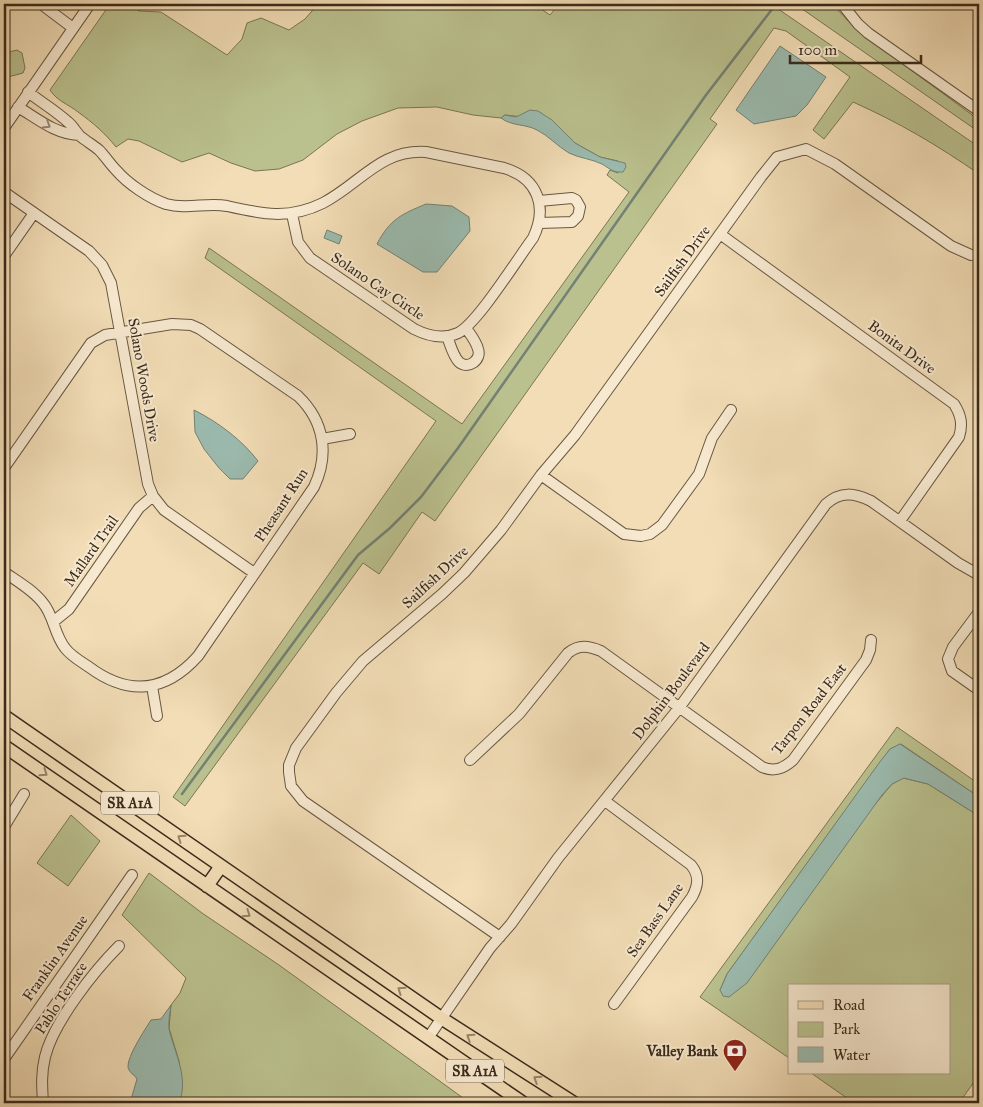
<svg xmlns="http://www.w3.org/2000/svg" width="983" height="1107" viewBox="0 0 983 1107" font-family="'IM FELL Great Primer',serif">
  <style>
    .green { fill: #bac18e; stroke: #7a7654 }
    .water { fill: #9bbbaf; stroke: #748174 }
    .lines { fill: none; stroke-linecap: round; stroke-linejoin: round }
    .stream { stroke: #748174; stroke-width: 2.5 }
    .minor-casing { stroke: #685742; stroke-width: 12 }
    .major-casing { stroke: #3a2a1b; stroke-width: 15 }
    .minor { stroke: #f7e9d0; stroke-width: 10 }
    .major { stroke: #f2ddb6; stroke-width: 12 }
    .oneway { stroke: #988a76 }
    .oneway2 { stroke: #968468 }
    .labels { text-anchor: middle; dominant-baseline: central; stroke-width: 4; stroke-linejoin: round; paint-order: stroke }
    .shield { fill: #f7e9d0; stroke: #736351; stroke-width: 1 }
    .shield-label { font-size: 14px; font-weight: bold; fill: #3a2a1b }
    .street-label { font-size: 15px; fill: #3a2a1b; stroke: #f7e9d0 }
    .poi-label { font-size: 15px; font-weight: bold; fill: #3a2a1b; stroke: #f7e9d0; text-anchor: end }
  </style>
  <rect width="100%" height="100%" fill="#f2ddb6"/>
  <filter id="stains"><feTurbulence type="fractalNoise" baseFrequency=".004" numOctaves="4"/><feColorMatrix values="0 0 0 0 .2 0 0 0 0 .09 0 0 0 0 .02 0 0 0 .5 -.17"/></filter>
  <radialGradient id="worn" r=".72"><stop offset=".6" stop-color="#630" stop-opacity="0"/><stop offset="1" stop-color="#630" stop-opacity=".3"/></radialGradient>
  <path class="green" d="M110 4H129L139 11 161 12 227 55 242 39 247 23 261 18 289 30 305 19 318 4H534L550 15 559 4H771L979 147V174C937 145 900 123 853 102L824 139 813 130 850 77 786 31 774 28 710 119 717 124 435 521 422 512 379 574 363 563 185 806 173 797 436 421 205 258 209 248 462 424 629 192 607 175 610 170 618 173V161L600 157 575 143 552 120 505 115 501 118 473 115 437 107 398 108 362 121 337 134 303 160 279 169 255 171 231 163 209 153 182 162 139 141 128 139 116 147C105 133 92 122 78 112 68 104 57 101 50 90Z
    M795 4H832L858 31 979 120V132Z
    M17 50 22 53 25 68 23 73 4 78V53Z
    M897 727 979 784V797L901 744 890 749 727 974 720 990 892 784 903 778 928 784 979 816V1075L959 1103H854L811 1073H949V986H789V1058L700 997Z
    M71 815 100 841 68 886 37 863Z
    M149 873 202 913 279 965 470 1103H179L180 1098 179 1061 169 1028 171 1005 180 993 186 978 122 915Z"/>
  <path class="water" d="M780 46 826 77 807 105 796 116 754 124 736 110Z
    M530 110 538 111 552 120 575 143 600 157 625 163 626 167 623 172C613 173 609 168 602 164 592 159 579 158 569 153 557 146 549 136 537 130 526 124 511 126 501 118L505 115 516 117Z
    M426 204 452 206 469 217 470 231 437 272H423L377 244C390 219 402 214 426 204Z
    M327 230 342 236 339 244 324 238Z
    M194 410C218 422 242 440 258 461L243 479H230L219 468 204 449 195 432Z
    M900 744 979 797V816L928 784 904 778 892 784 882 795 747 983 729 997 723 996 720 990 727 974 879 763 890 749Z
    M171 1005C170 1013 168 1022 169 1029 175 1054 189 1078 179 1103H130L137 1079C135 1075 131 1074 129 1070 123 1062 146 1028 151 1020L161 1019Z"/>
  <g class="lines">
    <path class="stream" d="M182 794 358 555 390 528 421 497 458 448 706 95 776 4"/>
    <defs>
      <path id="minor" d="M842 4 858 24 868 33 979 111
        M45 7 73 28
        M28 92C41 102 56 111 68 122 73 126 76 132 80 136 86 141 93 145 99 150 105 156 110 164 116 170 128 184 149 198 166 204 187 210 207 202 227 206 262 214 289 220 323 203 360 184 380 149 426 152L504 168C538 178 548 207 533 238 518 258 477 324 458 333 443 340 428 336 414 329L310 258 298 242 292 214
        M18 107C38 119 55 134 79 135
        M4 128 90 4
        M4 192 89 251 102 265 111 283 148 484 153 496 164 510 254 573
        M539 223 572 222 578 216 580 207 576 200 572 198 539 201
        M720 234 954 404C961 415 963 424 959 437L900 521
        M4 256 34 213
        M447 336C450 344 453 356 459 362 468 370 482 360 478 349 476 341 470 334 466 328
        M322 439 350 434
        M4 468 91 343 105 335 172 324 191 325 200 329 298 396C325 422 329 455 314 487L198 656C165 693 128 696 89 667 80 661 71 656 65 648 54 634 54 616 43 603 33 590 17 581 4 572
        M541 475 624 534 641 536 650 534 662 525 699 474 712 438 731 410
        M979 612 953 647 948 659 952 671 979 690
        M53 622 69 609 139 508 153 496
        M152 686 157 716
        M470 760 519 714 568 653C579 644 589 646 601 651L762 767C774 772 783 769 793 760L866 660 870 650 871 640
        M605 801 691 865C700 876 698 886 692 897L614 1004
        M4 827 24 794
        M500 937 303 801 291 786 289 772V765L296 748 336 693 363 661 442 594 464 573 501 530 541 475 575 435 761 177 777 157 806 149 835 164 951 246 971 255
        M428 1038 490 948 511 924 558 858 679 708 826 504C841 491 854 493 871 501L958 563 979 575
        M4 1059 132 875
        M43 1103C42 1087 41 1073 45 1057 53 1023 94 971 119 946"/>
      <path id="major" d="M4 716 441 1018 574 1103
        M4 746 523 1103
        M207 886 221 866"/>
    </defs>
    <use href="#minor" class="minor-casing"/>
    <use href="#major" class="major-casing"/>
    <use href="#minor" class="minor"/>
    <use href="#major" class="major"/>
  </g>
  <defs><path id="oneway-chevron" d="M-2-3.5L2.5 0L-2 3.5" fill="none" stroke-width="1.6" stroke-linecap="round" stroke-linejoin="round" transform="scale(1.25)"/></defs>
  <use class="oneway" href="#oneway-chevron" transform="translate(47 125) rotate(32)"/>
  <g class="oneway2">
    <use href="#oneway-chevron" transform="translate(44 773) rotate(35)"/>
    <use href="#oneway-chevron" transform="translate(181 838) rotate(-145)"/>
    <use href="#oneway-chevron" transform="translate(247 914) rotate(35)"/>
    <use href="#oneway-chevron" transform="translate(401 990) rotate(-145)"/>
    <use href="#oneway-chevron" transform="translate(470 1037) rotate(-147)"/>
    <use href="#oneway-chevron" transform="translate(537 1079) rotate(-147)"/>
  </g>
  <defs>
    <symbol id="bank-pin" viewBox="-11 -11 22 30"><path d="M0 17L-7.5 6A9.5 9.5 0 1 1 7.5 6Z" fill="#8f2418" stroke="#f7e9d0"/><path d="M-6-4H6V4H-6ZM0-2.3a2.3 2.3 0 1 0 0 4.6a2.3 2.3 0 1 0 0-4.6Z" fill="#fff"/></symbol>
  </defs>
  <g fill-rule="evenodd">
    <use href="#bank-pin" x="721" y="1037" width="28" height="38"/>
  </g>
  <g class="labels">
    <g class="shield">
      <rect x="101" y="791.5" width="58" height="23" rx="4"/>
      <rect x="446" y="1059.5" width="58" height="23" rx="4"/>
    </g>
    <g class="shield-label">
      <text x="130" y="803">SR A1A</text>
      <text x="475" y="1071">SR A1A</text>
    </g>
    <g class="street-label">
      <text transform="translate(682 261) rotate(-54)">Sailfish Drive</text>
      <text transform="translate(378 286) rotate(34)">Solano Cay Circle</text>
      <text transform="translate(902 347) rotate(36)">Bonita Drive</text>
      <text transform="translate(144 380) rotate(80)">Solano Woods Drive</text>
      <text transform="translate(281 505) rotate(-57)">Pheasant Run</text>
      <text transform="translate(91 551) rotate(-55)">Mallard Trail</text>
      <text transform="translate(435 577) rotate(-43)">Sailfish Drive</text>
      <text transform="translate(671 691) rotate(-53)">Dolphin Boulevard</text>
      <text transform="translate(809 709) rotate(-52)">Tarpon Road East</text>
      <text transform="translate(655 920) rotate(-55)">Sea Bass Lane</text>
      <text transform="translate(55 958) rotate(-55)">Franklin Avenue</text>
      <text transform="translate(61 998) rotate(-57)">Pablo Terrace</text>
    </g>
    <g class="poi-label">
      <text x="718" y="1051">Valley Bank</text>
    </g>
  </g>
  <rect width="983" height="1107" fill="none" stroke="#f2ddb6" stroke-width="20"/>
  <rect x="5" y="5" width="973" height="1097" fill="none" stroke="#3a2a1b" stroke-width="2.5"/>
  <rect x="10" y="10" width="963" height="1087" fill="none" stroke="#3a2a1b"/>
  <rect x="788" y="984" width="162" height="90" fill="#f7e9d0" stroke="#ab9d88"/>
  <rect x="798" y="1001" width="25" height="8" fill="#f2ddb6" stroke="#ab9d88"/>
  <text x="833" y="1010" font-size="15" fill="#3a2a1b">Road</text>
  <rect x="798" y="1022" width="25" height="15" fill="#bac18e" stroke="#ab9d88"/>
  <text x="833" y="1034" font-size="15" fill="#3a2a1b">Park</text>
  <rect x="798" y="1047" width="25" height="15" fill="#9bbbaf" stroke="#ab9d88"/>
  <text x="833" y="1060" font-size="15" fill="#3a2a1b">Water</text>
  <path d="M790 55v8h131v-8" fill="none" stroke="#3a2a1b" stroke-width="2.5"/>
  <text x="798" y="55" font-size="15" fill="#3a2a1b" stroke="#f7e9d0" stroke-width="4" paint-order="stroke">100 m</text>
  <rect width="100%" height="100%" filter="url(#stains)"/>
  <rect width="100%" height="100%" fill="url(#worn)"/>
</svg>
